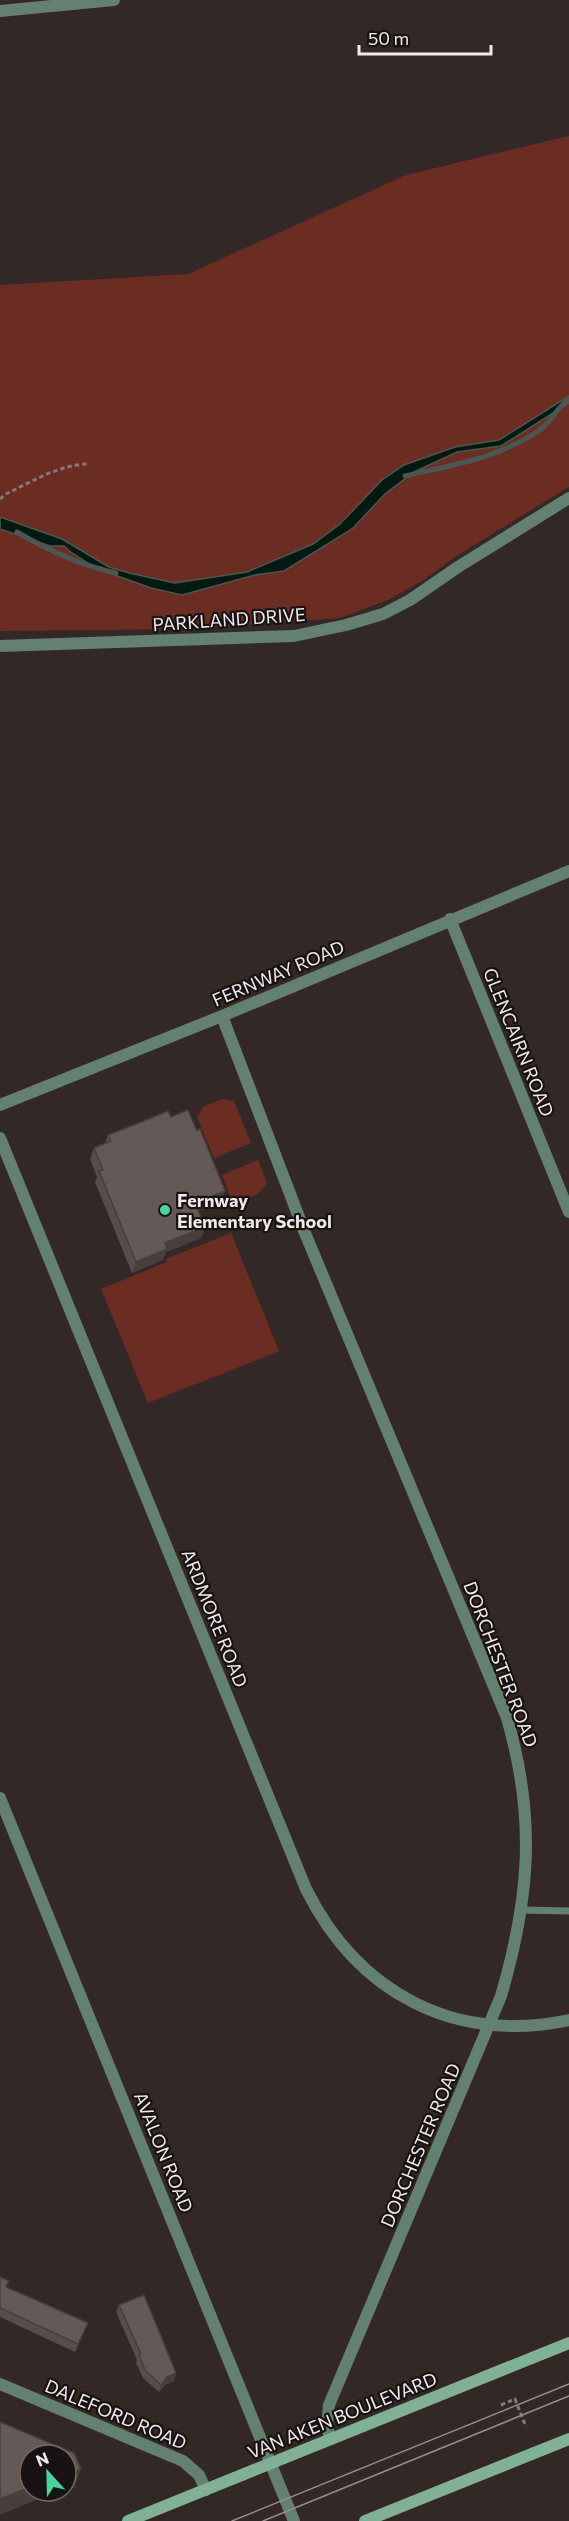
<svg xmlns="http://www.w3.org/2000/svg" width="569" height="2521" viewBox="0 0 569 2521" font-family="Commissioner,sans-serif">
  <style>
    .green { fill: #6b2d23 }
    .water { fill: #041a10; stroke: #4b5851; stroke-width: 1.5 }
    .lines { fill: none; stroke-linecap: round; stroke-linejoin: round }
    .stream { stroke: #4b5851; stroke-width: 5 }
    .path { stroke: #847a79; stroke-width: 3; stroke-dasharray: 4.5 3; stroke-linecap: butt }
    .service { stroke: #638071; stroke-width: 7 }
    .minor { stroke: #638071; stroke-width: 12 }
    .tertiary { stroke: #638071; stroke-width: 12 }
    .secondary { stroke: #81b098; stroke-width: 12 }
    .tram { stroke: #988f8e; stroke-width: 1.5 }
    .wall { fill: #574d4b }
    .shaded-wall { fill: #473e3d }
    .building { fill: #655957; stroke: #473e3d; stroke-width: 1.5 }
    .poi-dot { fill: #4dd39a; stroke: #171312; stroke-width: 2 }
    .labels { text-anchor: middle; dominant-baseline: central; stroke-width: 4.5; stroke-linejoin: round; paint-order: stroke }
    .street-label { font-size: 18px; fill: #f1eae9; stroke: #171312 }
    .poi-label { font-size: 18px; font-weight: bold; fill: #f1eae9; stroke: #171312; text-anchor: start }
  </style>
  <rect width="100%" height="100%" fill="#332826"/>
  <path class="green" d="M569 136V487L458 555 422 581 388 600 340 618 189 629 0 631V285L188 274 406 175Z
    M223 1099 234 1101 251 1143 214 1158 197 1117 203 1107Z
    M258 1160 267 1183C258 1197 247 1202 231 1198L222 1175Z
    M231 1233 279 1351 148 1403 101 1289 167 1262 166 1259Z"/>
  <path class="water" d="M569 396V403L501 446 457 452 414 472 385 494 352 529 284 571 255 575 182 595 151 588 95 568 72 553 64 546H50L0 529V517L62 539 109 567 129 573 175 583 247 572 313 544 340 524 382 480 404 465 455 447 499 440Z"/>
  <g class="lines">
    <path class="stream" d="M405 476C452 465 500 458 541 429 552 421 557 407 569 399
      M17 532C49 551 80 565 116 573"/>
    <path class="path" d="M0 499 6 494C31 482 60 464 89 464
      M501 2405 515 2399 526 2427"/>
    <path class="service" d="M521 1910 569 1911"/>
    <path class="minor" d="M0 646 294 636 346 625 383 614 410 600 458 567 569 498
      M450 919 569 1212
      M222 1016 305 1233 507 1718C536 1818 530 1897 501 1996L329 2405 327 2425 330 2439
      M0 1105 222 1016 569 871
      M0 1138 306 1889C358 1993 454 2044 569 2020
      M0 1798 294 2521
      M0 2384 183 2461 199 2475 206 2490"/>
    <path class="tertiary" d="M0 11 114 0"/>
    <path class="secondary" d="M128 2521 569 2343
      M365 2521 569 2439"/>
    <path class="tram" d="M232 2521 569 2384
      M263 2521 569 2396"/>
  </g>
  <path class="wall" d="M171 1117 221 1202 198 1211 205 1227 201 1238 166 1252 163 1260 132 1273 95 1182 97 1177 90 1159 94 1148 105 1143 108 1135Z
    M0 2277 6 2287 85 2330 75 2352 0 2317Z
    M119 2305 176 2373 174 2381 165 2385 159 2392 143 2378 136 2363 137 2360 116 2312Z"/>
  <path class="shaded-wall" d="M225 1191 221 1202 191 1214 195 1203Z
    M205 1227 201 1238 166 1252 163 1260 132 1273 136 1262 165 1243Z
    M176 2373 174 2381 165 2385 159 2392 161 2385 167 2377Z
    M81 2469 74 2488 66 2491V2475Z
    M30 2487V2491H54L53 2493 0 2515V2499Z
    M56 2491H66L54 2496Z"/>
  <path class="building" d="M188 1110 197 1131 200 1129 225 1191 195 1203 205 1227 165 1243 167 1249 136 1262 99 1171 103 1170 94 1148 111 1141 108 1135 139 1123 168 1111 171 1117Z
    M0 2277 9 2281 6 2287 88 2323 78 2344 0 2308Z
    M144 2295 176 2373 167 2377 161 2385 145 2370 139 2355 141 2354 119 2305Z
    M0 2422 74 2453 81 2469 66 2475V2455H30V2487L0 2499Z"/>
  <circle class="poi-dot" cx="165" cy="1210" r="6"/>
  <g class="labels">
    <g class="street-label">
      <text transform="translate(229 619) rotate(-4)">PARKLAND DRIVE</text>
      <text transform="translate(278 973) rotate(-23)">FERNWAY ROAD</text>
      <text transform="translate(519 1042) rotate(68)">GLENCAIRN ROAD</text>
      <text transform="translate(215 1618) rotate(68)">ARDMORE ROAD</text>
      <text transform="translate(501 1664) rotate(69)">DORCHESTER ROAD</text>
      <text transform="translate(420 2145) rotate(-67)">DORCHESTER ROAD</text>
      <text transform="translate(164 2152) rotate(68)">AVALON ROAD</text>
      <text transform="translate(116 2414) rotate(23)">DALEFORD ROAD</text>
      <text transform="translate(342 2415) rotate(-22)">VAN AKEN BOULEVARD</text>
    </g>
    <g class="poi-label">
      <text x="177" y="1200">Fernway<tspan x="177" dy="21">Elementary School</tspan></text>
    </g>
  </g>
  <g transform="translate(48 2473) rotate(338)"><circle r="28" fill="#171312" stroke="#6e6968" stroke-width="1.5"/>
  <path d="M0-4.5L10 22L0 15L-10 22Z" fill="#4dd39a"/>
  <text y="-9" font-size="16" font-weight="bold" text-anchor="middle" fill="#f1eae9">N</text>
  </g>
  <path d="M359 45v9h132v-9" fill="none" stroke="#f1eae9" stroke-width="3"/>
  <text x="368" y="45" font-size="18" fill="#f1eae9" stroke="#171312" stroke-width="4.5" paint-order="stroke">50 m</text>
</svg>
